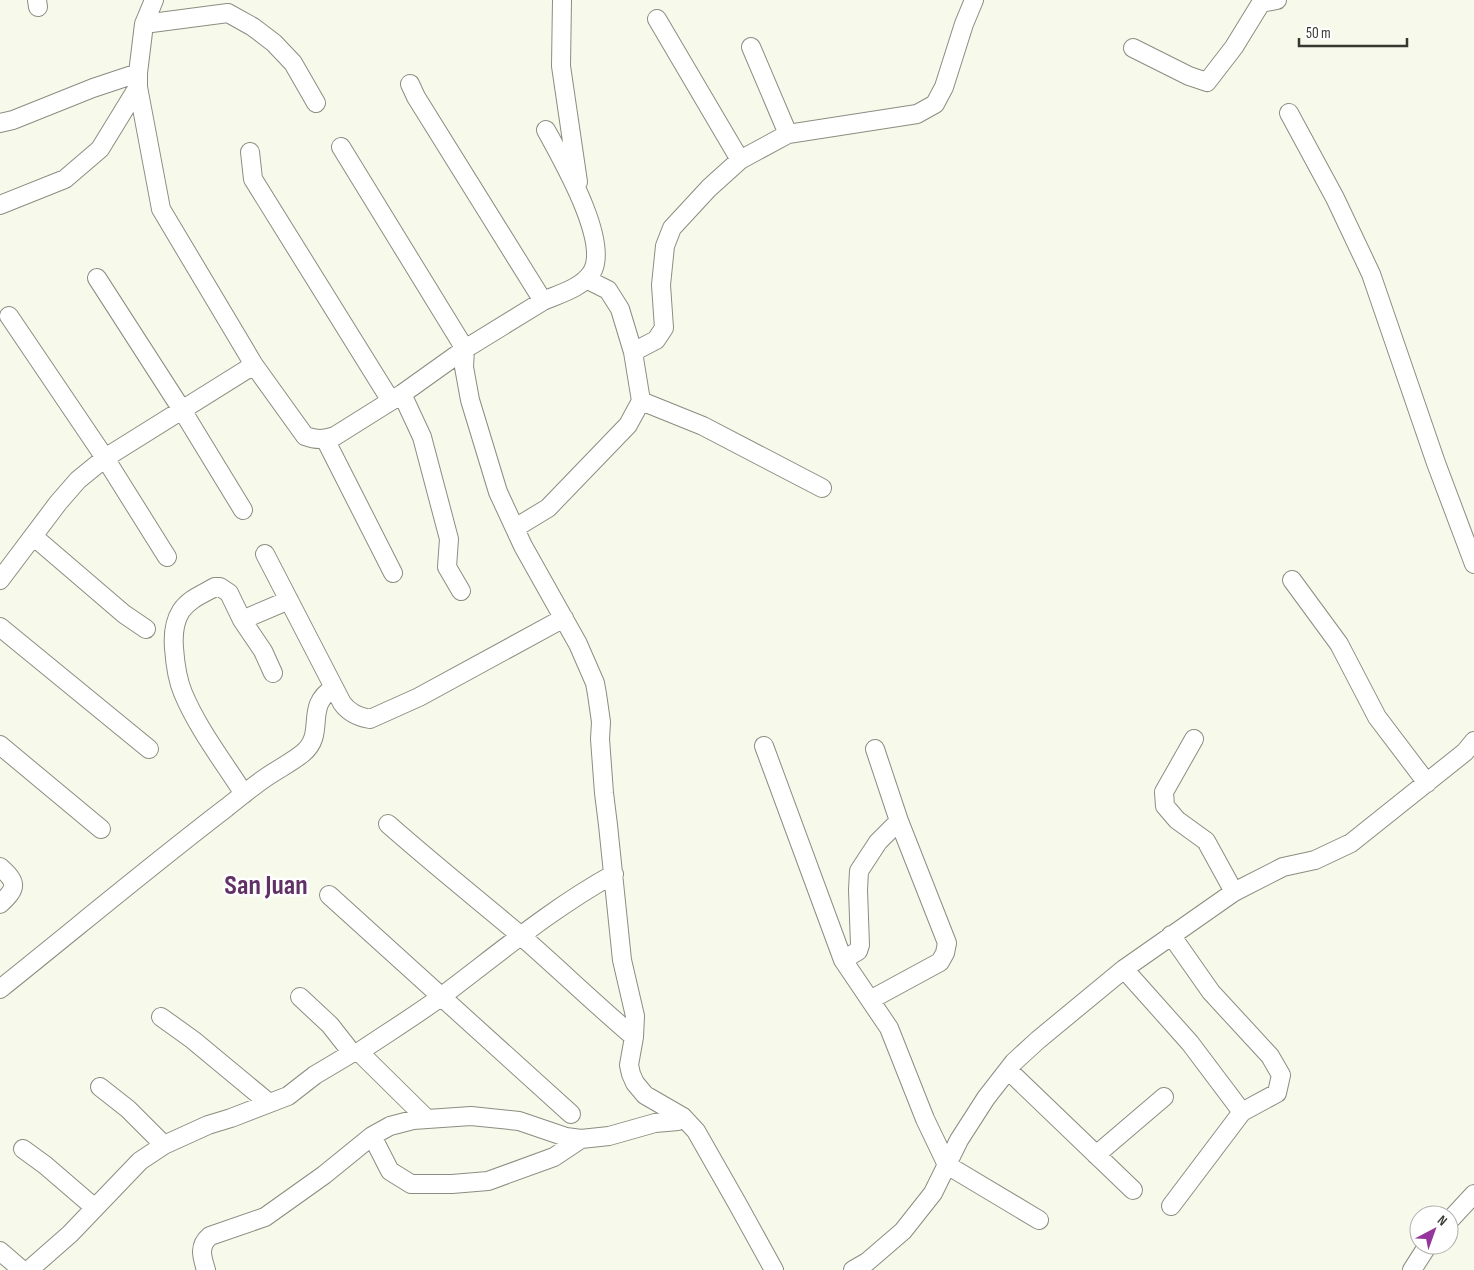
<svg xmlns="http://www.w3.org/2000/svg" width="1474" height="1270" viewBox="0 0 1474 1270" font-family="'Sofia Sans Condensed',sans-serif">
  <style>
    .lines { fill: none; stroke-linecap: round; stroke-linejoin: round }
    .minor-casing { stroke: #8b8d80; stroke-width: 20 }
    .minor { stroke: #fff; stroke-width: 18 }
    .labels { text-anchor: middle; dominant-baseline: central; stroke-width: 5; stroke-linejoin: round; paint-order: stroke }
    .town-label { font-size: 28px; font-weight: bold; fill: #603165; stroke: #fff }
  </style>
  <rect width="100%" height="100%" fill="#f7f9eb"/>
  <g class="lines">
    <defs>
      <path id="minor" d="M37 0 38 7
        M562 0 561 66 578 182
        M657 19 740 160
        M144 24 228 13 253 27 274 43 293 63 316 103
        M751 47 788 134
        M1133 48 1189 76 1207 82 1234 47 1261 3 1277 0
        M410 84 416 97 543 301C559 294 582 288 592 272 610 241 561 158 546 130
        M138 87 161 209 254 365 305 436C316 440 324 440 335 436L402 394 465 349 543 301
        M1289 113 1335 198 1371 274 1436 463 1474 564
        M0 123 13 120 93 88 138 73
        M341 147 465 349 464 367 470 400 498 492 523 546 578 644 595 683 597 694 601 722 600 739 604 793 608 825 622 960 635 1016 634 1037 629 1065 631 1074 635 1083 645 1095 683 1117 696 1131 737 1203 774 1270
        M250 152 253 179 391 401
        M0 205 65 179 100 149 138 87V73L144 24 154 0
        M97 278 182 410 243 510
        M9 316 105 458 167 557
        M633 352 656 340 664 328 661 285 665 246 672 228 709 188 740 160 788 134 917 114 935 104 944 87 964 24 974 0
        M402 394 422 437 449 539 447 567 461 591
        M641 401 703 426 822 488
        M325 439 393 573
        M515 528 548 508 628 425 641 401 633 352 620 309 608 290 586 279
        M33 536 124 614 146 629
        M265 554 342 703C349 713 358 717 370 719L419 697 564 618
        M0 580 58 503 78 480 105 458 254 365
        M1292 580 1339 644 1377 717 1427 783
        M242 620 289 600
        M0 627 149 749
        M1194 739 1164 792 1165 806 1177 820 1206 841 1234 892
        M0 745 101 829
        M764 746 843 960 889 1028 925 1119 947 1165 1039 1220
        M244 794C223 761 198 729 183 693 177 679 175 662 174 648 173 635 174 622 181 611 189 599 203 594 215 587H220L229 593 242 620 263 651 273 673
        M388 824C431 862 476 898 520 935 558 968 595 1004 634 1037
        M0 867C18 883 17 888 0 904
        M329 895 571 1114
        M843 960 858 951 860 945 858 890 859 871 878 842 899 821
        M1124 969 1190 1043 1242 1112
        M0 989C75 929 149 867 226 808 240 797 253 786 268 776 280 768 292 762 303 753 327 733 303 706 334 688
        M300 997 330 1025 352 1053
        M870 1000 940 962 945 953 947 943 899 821 875 749
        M161 1017 193 1040 269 1103
        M359 1052 426 1118
        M1008 1070 1133 1190
        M100 1087 128 1109 164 1145
        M372 1136 390 1171 411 1184H452L488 1181 554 1157 581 1139
        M23 1149 45 1165 95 1208
        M1096 1155 1164 1097
        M1171 1206 1242 1112 1277 1093 1281 1075 1270 1056 1211 992 1171 935
        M1449 1221 1474 1194
        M0 1251 22 1270
        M29 1270 70 1234 140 1161 164 1145 208 1125 231 1118 288 1096 315 1075 352 1053 359 1052C387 1033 415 1016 442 996 498 954 552 908 614 874
        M206 1270C202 1257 198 1246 210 1236L265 1217 324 1175 372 1136 390 1126 413 1120 471 1116 519 1121 566 1137 581 1139 609 1136 655 1123 678 1121 683 1117
        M853 1270 867 1262 903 1231 933 1193 959 1140 986 1098 1014 1062 1038 1040 1124 969 1234 892 1283 867 1315 860 1351 843 1465 752 1474 741
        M1412 1270 1428 1245"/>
    </defs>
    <use href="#minor" class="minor-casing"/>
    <use href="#minor" class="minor"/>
  </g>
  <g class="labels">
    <g class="town-label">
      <text x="266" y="885">San Juan</text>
    </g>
  </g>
  <g transform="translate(1434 1230) rotate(41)"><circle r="24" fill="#ffffff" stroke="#afafad"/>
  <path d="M0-4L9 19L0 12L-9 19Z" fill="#95369f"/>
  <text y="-8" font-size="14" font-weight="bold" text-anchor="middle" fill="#373832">N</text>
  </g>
  <path d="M1299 38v8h108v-8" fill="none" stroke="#373832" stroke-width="2.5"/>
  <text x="1306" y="38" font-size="15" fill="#373832" stroke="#ffffff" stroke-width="4" paint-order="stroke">50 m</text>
</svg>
